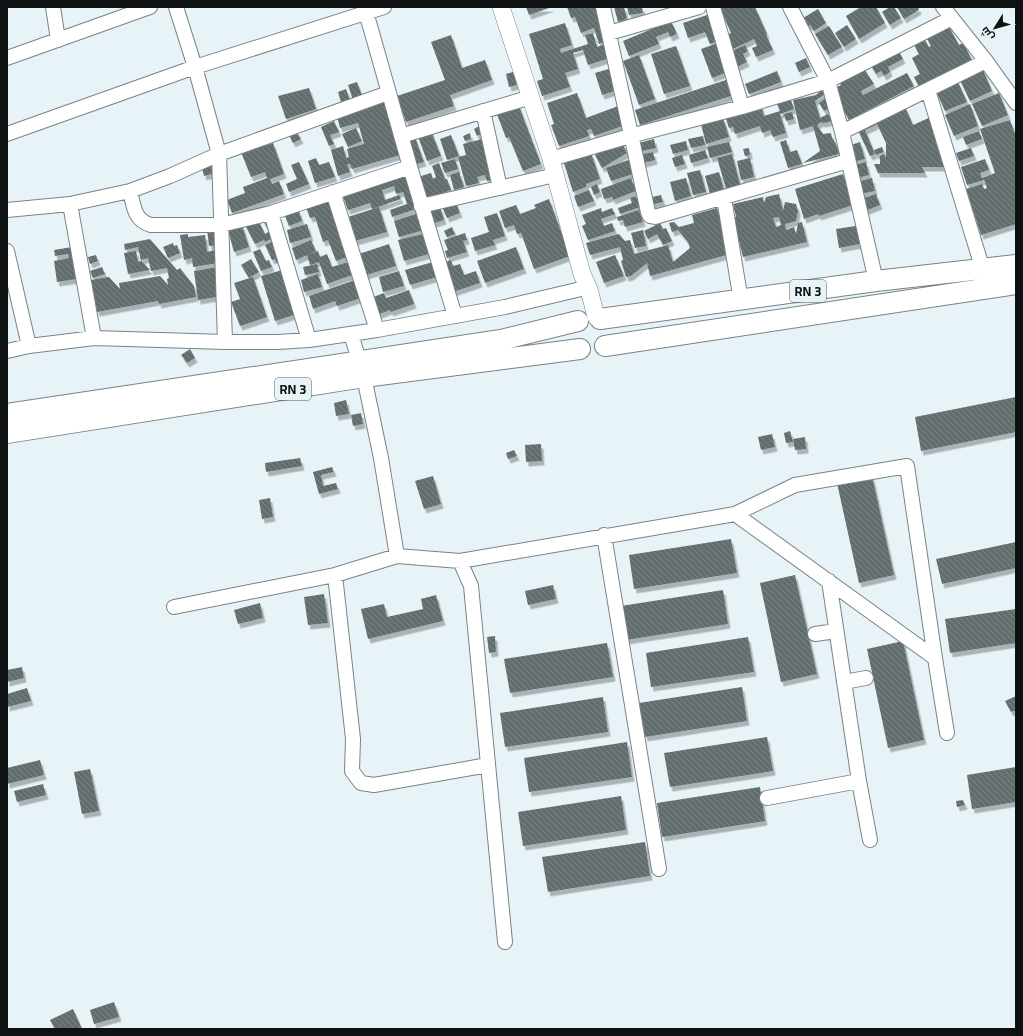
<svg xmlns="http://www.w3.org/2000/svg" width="1023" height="1036" viewBox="0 0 1023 1036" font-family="Georgia,Cairo,serif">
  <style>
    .building { fill: url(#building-back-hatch); fill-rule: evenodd; filter: url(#shadow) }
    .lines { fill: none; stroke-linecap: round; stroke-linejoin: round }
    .minor-casing { stroke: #798387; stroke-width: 16 }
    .major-casing { stroke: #798387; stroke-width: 18 }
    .highway-casing { stroke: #798387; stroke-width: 22 }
    .minor { stroke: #fff; stroke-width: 14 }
    .major { stroke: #fff; stroke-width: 17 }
    .highway { stroke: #fff; stroke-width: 20 }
    .labels { text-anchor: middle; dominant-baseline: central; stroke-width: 3.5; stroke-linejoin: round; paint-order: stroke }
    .shield { fill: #e8f3f8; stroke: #4f5658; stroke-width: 1 }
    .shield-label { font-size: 13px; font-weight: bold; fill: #0e1213 }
  </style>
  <defs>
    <pattern id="building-back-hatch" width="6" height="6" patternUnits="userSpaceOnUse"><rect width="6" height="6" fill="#626d6d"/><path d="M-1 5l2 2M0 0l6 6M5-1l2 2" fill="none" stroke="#7c8484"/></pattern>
    <filter id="shadow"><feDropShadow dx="2.5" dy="4.5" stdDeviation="0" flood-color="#0004"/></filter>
  </defs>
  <rect width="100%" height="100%" fill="#e8f3f8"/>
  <path class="building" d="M526 7H552L529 15Z
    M567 7H598L610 40 599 44 594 28 581 33 575 17 571 18Z
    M614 7H624L627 19 618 22Z
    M627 7H642L643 13 629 15Z
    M723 7H755L767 34 766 35 773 50 756 57 752 48 757 46 754 39 733 49 726 35 731 33 720 8Z
    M861 7H876L885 23 859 39 846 16Z
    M890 7H894L901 18 890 25 882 12Z
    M897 7H918L919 10 904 19Z
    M818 9 826 23 814 31 810 25 803 29 798 21Z
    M713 13 723 39 710 44 705 32 688 38 683 23Z
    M671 21 677 34 670 37 668 32 656 37 659 44 629 56 623 41Z
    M565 23 572 45 560 49 561 53 588 44 585 35 593 33 597 47 605 44 610 58 588 65 583 50 573 53 578 69 565 73 570 87 542 96 537 81 543 79 529 34Z
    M847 25 856 39 844 47 835 33Z
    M948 25 959 45 963 43 972 60 920 89 914 77 920 74 912 58 919 54 913 43 923 37 929 47 931 46 926 37Z
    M829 26 842 47 828 55 815 34Z
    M451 35 462 68 485 60 492 80 450 95 454 106 406 122 397 96 445 80 431 42Z
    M718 43 730 71 712 78 701 49Z
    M745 45 748 51 743 54 747 62 737 67 730 52Z
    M676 46 690 86 664 94 651 54Z
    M897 48 903 59 888 67 890 72 884 76 881 71 876 74 870 64Z
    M639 55 655 99 639 105 623 61Z
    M806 58 810 67 799 72 795 63Z
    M863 67 874 84 861 91 863 95 907 73 914 86 849 120 832 90 841 85 838 80Z
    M612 68 618 90 602 95 595 73Z
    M983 70 992 91 970 101 960 80Z
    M777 71 781 82 749 94 745 84Z
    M513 72 517 85 509 87 506 74Z
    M732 78 737 94 640 125 635 110Z
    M357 82 362 96 353 100 348 85Z
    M958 82 967 102 945 111 936 91Z
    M309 88 316 109 286 119 278 96Z
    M346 89 350 100 341 102 338 92Z
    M822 90 824 95 815 101 820 118 828 114 833 121 823 123 821 122 817 125 823 134 831 133 832 138 836 144 839 154 803 163 820 151 813 126 800 130 793 100 816 95Z
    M577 93 586 118 621 105 628 124 594 136 591 129 587 130 589 136 559 146 551 125 554 124 547 103Z
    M999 93 1008 115 982 126 972 104Z
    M826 98 831 107 824 111 819 103Z
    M391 100 407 153 352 169 350 164H347L350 172 338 176 331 150 343 146 346 158 349 157 347 149 364 144 358 123 340 128 337 116Z
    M791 100 794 109 780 114 786 133 773 137 770 130 762 133 760 126 735 134 733 127 729 128 725 116 761 105 764 116 780 111 777 104Z
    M517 101 541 164 523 171 509 137 506 138 495 109Z
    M970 104 978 126 954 136 945 115Z
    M895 109H906L913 125 933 116 952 167H922L925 173H878L874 164H880V156L884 154 886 158V143L876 122V125L865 130 875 154 870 156 856 126Z
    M792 112 794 119 786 121 784 114Z
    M723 118 729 137 706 144 701 124Z
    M1010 120 1016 137V224L981 235 966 189 982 184 984 189 987 188 984 180 967 185 961 167 985 159 989 170 980 173 982 178 995 173 980 129Z
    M334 121 339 132 330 135 334 144 329 146 321 127Z
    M481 125 484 131 491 129 503 177 487 181 485 175 477 177 479 183 466 186 458 157 466 155 463 144 486 138 485 132 477 136 474 129Z
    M429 126 441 156 427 161 416 131Z
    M356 128 362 141 348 147 342 134Z
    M296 131 301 139 293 143 289 135Z
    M979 131 982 139 966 145 963 137Z
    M470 133 471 139 465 141 463 136Z
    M414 135 424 162 413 165 405 138Z
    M451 135 459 156 447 160 440 139Z
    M703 136 705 145 691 148 688 139Z
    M654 139 656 148 637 152 635 144Z
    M786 140 790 152 797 150 802 164 788 168 780 142Z
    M621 141 627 153 602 168 595 155Z
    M686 141 688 150 673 154 670 145Z
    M729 142 732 152 710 158 707 147Z
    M860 142 865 159 853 162 848 146Z
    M263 143 264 146 273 143 284 174 270 179 272 184 279 181 284 194 232 213 227 200 245 193 243 187 267 178 265 172 251 177 241 152Z
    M882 147 884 152 876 155 874 150Z
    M749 148 750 155 745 156 743 149Z
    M971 148 974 156 959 161 956 153Z
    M705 150 708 158 691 163 689 155Z
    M653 152 655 160 640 164 638 155Z
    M591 153 600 179 586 184V187L573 192 564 163Z
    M732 154 741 188 727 192 717 158Z
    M682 155 685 164 675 167 672 158Z
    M316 158 319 165 329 162 335 177 315 183 308 161Z
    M634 158 633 174 611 181 606 168Z
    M750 158 754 177 741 180 737 161Z
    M455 159 458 169 445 173 441 163Z
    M299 162 309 184 289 192 286 184 297 179 291 165Z
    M866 162 869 175 857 178 854 165Z
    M439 163 445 179H447L451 190 426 199 418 177 431 173 433 179 436 177 432 166Z
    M213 165 215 173 204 176 202 168Z
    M700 170 706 192 693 195 687 173Z
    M405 172 422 207 392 217 390 210 407 204 403 192 396 194 394 186 382 190 385 200 399 195 401 199 372 209 370 203 348 210 341 191Z
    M459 172 464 187 454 190 450 175Z
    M719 172 724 190 710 194 705 176Z
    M843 174 853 205 819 216 818 214 804 219 795 189Z
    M631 178 636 191 613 200 612 197 604 199 601 189Z
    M686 178 691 196 675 201 670 182Z
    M872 178 875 191 860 194 857 182Z
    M597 184 600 192 594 195 591 187Z
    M589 190 594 201 578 207 574 196Z
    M779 194 783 211 785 202 796 204 798 211 796 221 785 224 786 230 794 227 796 234 798 223 802 222 807 242 743 257 733 217H736L733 204 763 197 764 203 766 197ZM779 217 781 225 776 227 773 218Z
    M876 194 880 205 865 211 861 199Z
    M661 195 663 202 650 205 648 198Z
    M329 196 350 256 336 261 328 240 323 242 315 217 310 218 306 207Z
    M636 196 640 207 620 214 618 208 632 203 630 198Z
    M549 199 570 256 534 269 521 233 517 234 514 225 505 228 499 211 516 205 520 214 536 208 534 205Z
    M455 201 460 213 447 218 442 207Z
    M379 207 387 232 355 241 348 217Z
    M440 207 444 220 431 224 426 211Z
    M601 208 602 212 612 208 615 214 601 219 604 226 612 223 615 231 588 240 582 226 586 224 582 215Z
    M717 208 730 254 650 276 647 263 631 276 626 277 621 261 623 260 620 247 590 255 586 243 619 234 625 241 630 240 634 254 668 245 673 262 690 248 688 242 678 230 672 232 669 223 674 222 679 227 694 223 692 215Z
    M639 210 643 222 625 227 623 220 618 221 617 217Z
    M299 211 302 221 289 226 285 216Z
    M419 213 424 230 399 237 394 221Z
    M497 213 505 236 493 240 495 245 475 251 471 238 489 232 484 217Z
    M270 214 281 234 265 242 264 240 255 244 245 225 258 220 265 234 273 229 272 228 268 230 262 218Z
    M660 223 663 229 666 228 672 241 663 245 657 234 648 239 644 231Z
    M307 224 311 237 290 243 287 230Z
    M242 225 249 247 234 252 228 230Z
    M862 225 865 243 839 248 836 229Z
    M452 227 455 234 447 237 444 231Z
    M217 228 218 245 209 246 207 229Z
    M643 230 646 246 635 248 631 233Z
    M465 233 467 240 463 241 467 252 447 258 445 251 448 250 444 240Z
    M188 234V237L205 235 207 252 215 250 218 263 193 267 192 258 184 260 180 235Z
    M423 234 429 254 404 261 398 240Z
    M150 239 177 270 180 268 194 286 196 297 159 304 158 301 97 312 91 280 109 277 120 289 119 283 160 276 168 285 167 279 169 278 167 268 151 271 148 258 141 260 150 270 128 274 124 253 136 251 138 262 141 261 138 247 125 250 124 244Z
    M276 240 285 260 277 263 275 259 272 260 265 245Z
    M311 240 316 251 296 260 292 248Z
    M173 243 174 246 177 245 180 253 168 258 163 247Z
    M389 244 396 266 366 275 359 254Z
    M78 246 83 278 57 282 54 261 69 258 68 254 55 256 54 250Z
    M516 247 524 269 485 283 477 261Z
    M260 249 266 261 269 260 272 267 261 271 253 252Z
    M318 251 320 257 327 254 332 267 348 262 352 275 327 284 319 262 310 265 307 255Z
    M96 255 98 261 90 264 88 257Z
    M615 255 624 276 604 283 596 262Z
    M251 259 259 272 249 278 241 265Z
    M451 260 453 266 460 264 464 275 476 271 480 283 453 292 443 263Z
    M433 262 437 277 410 285 405 270Z
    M317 264 319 272 305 275 303 267Z
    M102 267 105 274 93 278 90 271Z
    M218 267 223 296 198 300 194 271Z
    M286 269 300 313 275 321 261 276Z
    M399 271 404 286 383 292 379 277Z
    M318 274 322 287 304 292 301 280Z
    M253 277 267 317 240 326 231 302 240 299 234 283Z
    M355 280 361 298 337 306 335 301 313 309 309 296Z
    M409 290 414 304 391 312 390 310 374 316 368 299 384 293 386 298Z
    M190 349 195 358 187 363 181 355Z
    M1016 397V432L921 451 915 417Z
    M346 400 349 414 336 416 334 403Z
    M361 413 363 424 353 426 351 415Z
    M790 431 793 442 786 443 784 433Z
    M772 434 775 447 761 450 758 437Z
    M805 437 806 449 795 450 793 439Z
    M541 444 542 461 526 462 525 445Z
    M514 450 517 456 508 459 506 453Z
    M300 458 302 466 266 472 265 463Z
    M332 467 334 472 321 475 323 486 336 483 338 489 319 494 313 472Z
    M433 476 441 504 424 509 415 481Z
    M872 476 894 575 859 583 837 483Z
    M270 498 273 517 262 519 259 500Z
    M731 539 737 573 634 589 629 555Z
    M1016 542V568L942 584 936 559Z
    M795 575 817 674 781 682 760 583Z
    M553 585 556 599 528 605 525 591Z
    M723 590 728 624 626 640 621 606Z
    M324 594 328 623 308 625 304 597Z
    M436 595 443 621 368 639 361 609 384 604 387 617 423 609 421 599Z
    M260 603 263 618 238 624 234 610Z
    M1016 609V643L950 653 945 619Z
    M495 636 496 652 489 653 487 637Z
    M748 637 754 672 651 687 646 653Z
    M903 641 924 740 888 748 867 649Z
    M607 643 613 677 510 693 504 659Z
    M22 667 24 678 7 682V670Z
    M742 687 747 721 645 737 639 703Z
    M27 688 31 701 7 707V694Z
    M1016 696V710L1011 712 1005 701Z
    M603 697 608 732 505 747 500 713Z
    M767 737 773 771 670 787 664 753Z
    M627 742 632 777 529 792 524 758Z
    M40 760 44 775 7 784V768Z
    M1016 767V802L972 809 967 775Z
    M90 769 99 811 82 814 74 772Z
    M43 784 46 795 17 802 14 791Z
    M760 787 765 821 662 837 657 803Z
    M621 796 626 830 523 846 518 812Z
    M963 800 965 805 957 807 956 801Z
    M645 842 650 876 548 892 542 857Z
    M114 1002 119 1017 94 1024 90 1010Z
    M73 1009 82 1029H55L50 1020Z"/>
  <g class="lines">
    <defs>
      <path id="minor" d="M53 7 58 40
        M176 7 195 67 219 154 225 342
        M603 7 648 212 650 216 655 217 848 161
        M713 7 742 107
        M790 7 828 81 842 132 876 281
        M943 7 986 61 1016 103
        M366 12 410 167 455 316
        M609 33 699 7
        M7 58 150 7
        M928 90 983 270
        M483 111 500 188
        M842 132 986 61
        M7 134 195 67 384 7
        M401 136 531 97
        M551 159 630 136 742 107 828 81 952 18
        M130 191C134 207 134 220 151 225H221L271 213 410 167
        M333 192 377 330 505 307 581 289
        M724 198 741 301
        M70 204 94 338
        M421 206 555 175
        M7 210 70 204 130 191 170 176 219 154 388 93
        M271 213 309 340
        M7 251 29 346
        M7 351 29 346 94 338 225 342H278L309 340 377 330
        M735 514 795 485 907 466 935 658
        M604 535 659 869
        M397 556 460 561 735 514 935 658 947 733
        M460 561 471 586 505 942
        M335 575 353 739 352 771 361 783 374 785 488 765
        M174 607 335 575 397 556 381 458 364 377 351 334
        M815 634 836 631
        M844 682 866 678
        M859 781 870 840
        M767 798 859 781 829 581"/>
      <path id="major" d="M501 7 551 159 582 274 589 289 596 317"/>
      <path id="highway" d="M600 319 876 281 1016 265
        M605 346 1016 284
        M7 414 501 340 578 321
        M7 433 364 377 580 349"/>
    </defs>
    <use href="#minor" class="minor-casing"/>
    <use href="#major" class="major-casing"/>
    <use href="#highway" class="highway-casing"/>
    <use href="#minor" class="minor"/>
    <use href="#major" class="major"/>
    <use href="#highway" class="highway"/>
  </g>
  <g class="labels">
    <g class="shield">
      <rect x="790" y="280" width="36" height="22" rx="3"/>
      <rect x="275" y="378" width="36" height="22" rx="3"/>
    </g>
    <g class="shield-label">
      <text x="808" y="291">RN 3</text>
      <text x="293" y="389">RN 3</text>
    </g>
  </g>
  <rect width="1023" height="1036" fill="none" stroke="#0e1213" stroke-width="16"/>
  <g transform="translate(995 28) rotate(233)" stroke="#e8f3f8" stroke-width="3" paint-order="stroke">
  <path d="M0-3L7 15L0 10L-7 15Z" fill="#0e1213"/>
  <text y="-6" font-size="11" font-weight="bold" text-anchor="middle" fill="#0e1213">ش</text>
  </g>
</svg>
